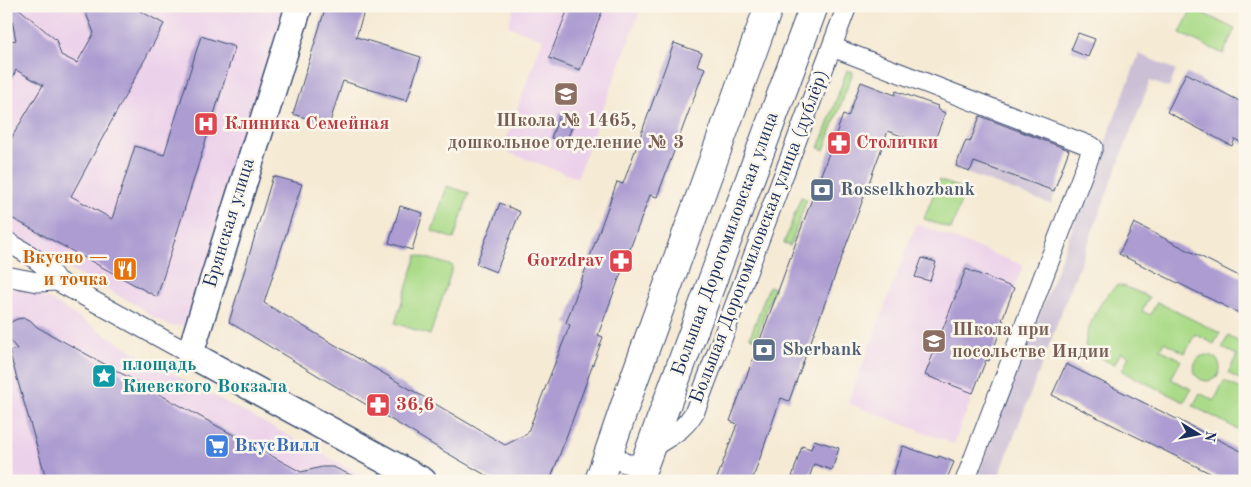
<svg xmlns="http://www.w3.org/2000/svg" width="1251" height="487" viewBox="0 0 1251 487" font-family="'Old Standard TT',serif">
  <style>
    .built { fill: #ecd1ea }
    .industrial { fill: #cbbfd5 }
    .green { fill: #abdb89; stroke: #638574 }
    .building { fill: #ac9cd1 }
    .lines { fill: none; stroke-linecap: round; stroke-linejoin: round }
    .street-casing { stroke: #3c4b70; stroke-width: 21 }
    .secondary-casing { stroke: #3c4b70; stroke-width: 29 }
    .primary-casing { stroke: #3c4b70; stroke-width: 30 }
    .street { stroke: #fff; stroke-width: 19 }
    .secondary { stroke: #fff; stroke-width: 26 }
    .primary { stroke: #fff; stroke-width: 28 }
    .labels { text-anchor: middle; dominant-baseline: central; stroke-width: 5; stroke-linejoin: round; paint-order: stroke }
    .education-label { font-size: 19px; font-weight: bold; fill: #785e54; stroke: #fbf7ec }
    .health-label { font-size: 19px; font-weight: bold; fill: #be3a42; stroke: #fbf7ec; text-anchor: start }
    .service-label { font-size: 19px; font-weight: bold; fill: #4e5e75; stroke: #fbf7ec; text-anchor: start }
    .street-label { font-size: 19px; fill: #1b2f5e; stroke: #fbf7ec }
    .food-label { font-size: 19px; font-weight: bold; fill: #c56008; stroke: #fbf7ec; text-anchor: end }
    .culture-label { font-size: 19px; font-weight: bold; fill: #0d838f; stroke: #fbf7ec; text-anchor: start }
    .shop-label { font-size: 19px; font-weight: bold; fill: #366cbe; stroke: #fbf7ec; text-anchor: start }
  </style>
  <rect width="100%" height="100%" fill="#fbf7ec"/>
  <filter id="ink" filterUnits="userSpaceOnUse"><feTurbulence type="fractalNoise" baseFrequency=".02" numOctaves="2"/><feDisplacementMap in="SourceGraphic" scale="10" xChannelSelector="R" yChannelSelector="G"/><feConvolveMatrix kernelMatrix="1 2 1 2 8 2 1 2 1" color-interpolation-filters="sRGB"/></filter>
  <filter id="wash" filterUnits="userSpaceOnUse"><feTurbulence type="fractalNoise" baseFrequency=".0096" numOctaves="4" result="noise"/><feDisplacementMap in="SourceGraphic" scale="20" xChannelSelector="R" yChannelSelector="G"/><feGaussianBlur stdDeviation="1.12" result="paint"/><feColorMatrix in="noise" values="0 0 0 0 0 0 0 0 0 0 0 0 0 0 0 0 0 1.4 0 .05"/><feComposite in="paint" operator="in"/></filter>
  <g filter="url(#wash)">
    <rect width="100%" height="100%" fill="#f5ead4"/>
    <path class="built" d="M6 6H293L186 325 171 326 152 317 140 307 79 275 6 233Z
      M515 6H642L577 178 502 150 543 39 508 26Z
      M916 224 1023 265 1002 320 1004 321 989 361H986L954 444 848 403Z
      M11 287 44 296 142 357 372 481H16L6 447V294Z"/>
    <path class="industrial" d="M1139 54 1176 70 1169 88 1150 81 997 481H976Z
      M975 106 1073 144 1051 204 952 168Z"/>
    <path class="green" d="M1192 8 1235 29 1223 54 1180 33Z
      M847 70 853 72 824 150 819 148Z
      M939 180 965 190 951 229 924 219Z
      M447 186 469 193 454 239 432 231Z
      M801 197 807 199 790 246 784 243Z
      M417 255 453 266 430 335 395 323Z
      M1118 285 1126 287 1149 297 1142 311 1150 315 1157 302 1220 333 1214 344 1195 334 1185 353 1164 342 1160 349 1181 360 1171 379 1191 389 1184 402 1122 371 1129 356 1121 352 1114 365 1088 351 1085 345C1087 326 1102 295 1118 285Z
      M769 286 774 288 756 339 750 337Z
      M1228 336 1245 345V382L1228 373 1237 355 1222 348Z
      M1194 368a13 13 0 1 1 26 0a13 13 0 1 1-26 0Z
      M1224 381 1245 391V433L1193 406 1200 393 1214 401Z"/>
    <g id="blocks">
      <path class="building" d="M9 6H16L56 40 61 55 77 63 94 33 83 6H131L164 24 71 196 112 219 135 146 164 155 201 36 235 47 157 297 6 215V147L43 85 16 70 6 92V42L16 40Z
        M326 6H366L356 37 421 57 407 101 343 81 329 125 293 114Z
        M569 6H604L580 70 549 58Z
        M1078 33 1095 39 1088 57 1071 50Z
        M674 43 702 53 697 65 705 68 657 197 650 195 598 335 603 337 550 481H496L440 449 229 322 273 176 302 184 264 303 505 445 527 434 570 325 566 323 617 182 623 184Z
        M1186 73 1245 104V145L1235 139 1232 146 1167 112Z
        M861 82 895 95 896 91 938 106 937 109 945 113 934 142 925 138 923 144 888 131 789 401 781 398 752 481H716L737 424 730 421 843 115 848 117Z
        M560 113 575 118 566 143 551 138Z
        M980 116 1069 150 1054 191 974 162 970 171 956 166 966 140 970 142Z
        M500 203 520 212 496 272 476 264Z
        M400 206 423 213 412 250 389 243Z
        M1134 223 1245 279V316L1119 254Z
        M922 258 936 262 930 281 915 277Z
        M966 269 1014 288 1002 320 1004 321 989 361 986 360 973 393 925 375Z
        M24 318 30 320 37 327 301 472 322 467H333L364 481H47L9 351 17 349 7 337V329L11 322 17 319Z
        M1066 364 1245 453V481H1226L1052 395Z
        M814 440 839 448 832 470 814 464 808 481 792 477 802 446 811 449Z
        M903 446 938 458 939 456 954 462 946 481H900L892 478Z"/>
    </g>
  </g>
  <g filter="url(#ink)">
    <use href="#blocks" fill-opacity="0" stroke="#3c4b70" stroke-width="1"/>
    <g class="lines">
      <defs>
        <path id="street" d="M832 47 1093 147 965 481
          M6 241C26 253 45 262 57 281
          M6 276 37 282 57 281 190 354
          M614 438C612 462 628 471 647 458
          M650 449C670 435 682 433 695 411L847 6"/>
        <path id="secondary" d="M299 6 190 354 423 481"/>
        <path id="primary" d="M599 481 632 385 769 6
          M638 481 814 6"/>
      </defs>
      <use href="#street" class="street-casing"/>
      <use href="#secondary" class="secondary-casing"/>
      <use href="#primary" class="primary-casing"/>
      <use href="#street" class="street"/>
      <use href="#secondary" class="secondary"/>
      <use href="#primary" class="primary"/>
    </g>
  </g>
  <defs>
    <symbol id="school-square" viewBox="-11 -11 22 22"><rect x="-9" y="-9" width="18" height="18" rx="4" fill="#8d6e63" stroke="#fbf7ec"/><path d="M0-5L7-2L0 1L-7-2ZM-4 1L0 2.5L4 1V4Q0 6-4 4Z" fill="#fff"/></symbol>
    <symbol id="hospital-square" viewBox="-11 -11 22 22"><rect x="-9" y="-9" width="18" height="18" rx="4" fill="#e0444e" stroke="#fbf7ec"/><path d="M-5-5h3v3.5h4V-5h3V5h-3V1.5h-4V5h-3Z" fill="#fff"/></symbol>
    <symbol id="pharmacy-square" viewBox="-11 -11 22 22"><rect x="-9" y="-9" width="18" height="18" rx="4" fill="#e0444e" stroke="#fbf7ec"/><path d="M-2-6h4v4h4v4h-4v4h-4v-4h-4v-4h4Z" fill="#fff"/></symbol>
    <symbol id="bank-square" viewBox="-11 -11 22 22"><rect x="-9" y="-9" width="18" height="18" rx="4" fill="#5c6f8a" stroke="#fbf7ec"/><path d="M-6-4H6V4H-6ZM0-2.3a2.3 2.3 0 1 0 0 4.6a2.3 2.3 0 1 0 0-4.6Z" fill="#fff"/></symbol>
    <symbol id="restaurant-square" viewBox="-11 -11 22 22"><rect x="-9" y="-9" width="18" height="18" rx="4" fill="#e8710a" stroke="#fbf7ec"/><path d="M-5-6h1v4h1v-4h1v4h1v-4h1v5L-1.5 .5V6h-2V.5L-5-1ZM5-6V6H3V1.5H1.5Q1.5-4 5-6Z" fill="#fff"/></symbol>
    <symbol id="sight-square" viewBox="-11 -11 22 22"><rect x="-9" y="-9" width="18" height="18" rx="4" fill="#0f9aa8" stroke="#fbf7ec"/><path d="M0-6L1.8-2.2L6-1.7L2.9 1.2L3.7 5.4L0 3.3L-3.7 5.4L-2.9 1.2L-6-1.7L-1.8-2.2Z" fill="#fff"/></symbol>
    <symbol id="supermarket-square" viewBox="-11 -11 22 22"><rect x="-9" y="-9" width="18" height="18" rx="4" fill="#3f7fe0" stroke="#fbf7ec"/><path d="M-6-5.5h2.5l.6 2H6L4.5 2H-2.5L-4.4-4H-6ZM-1.5 3.2a1.3 1.3 0 1 0 .1 0ZM3 3.2a1.3 1.3 0 1 0 .1 0Z" fill="#fff"/></symbol>
  </defs>
  <g fill-rule="evenodd">
    <use href="#school-square" x="552" y="80" width="28" height="28"/>
    <use href="#hospital-square" x="192" y="110" width="28" height="28"/>
    <use href="#pharmacy-square" x="825" y="129" width="28" height="28"/>
    <use href="#bank-square" x="808" y="176" width="28" height="28"/>
    <use href="#pharmacy-square" x="607" y="247" width="28" height="28"/>
    <use href="#restaurant-square" x="111" y="255" width="28" height="28"/>
    <use href="#school-square" x="920" y="327" width="28" height="28"/>
    <use href="#bank-square" x="750" y="336" width="28" height="28"/>
    <use href="#sight-square" x="90" y="362" width="28" height="28"/>
    <use href="#pharmacy-square" x="364" y="391" width="28" height="28"/>
    <use href="#supermarket-square" x="203" y="432" width="28" height="28"/>
  </g>
  <g class="labels">
    <g class="education-label">
      <text x="566" y="121">Школа № 1465,<tspan x="566" dy="22">дошкольное отделение № 3</tspan></text>
      <text x="952" y="330" text-anchor="start">Школа при<tspan x="952" dy="22">посольстве Индии</tspan></text>
    </g>
    <g class="health-label">
      <text x="224" y="124">Клиника Семейная</text>
      <text x="856" y="143">Столички</text>
      <text x="604" y="261" text-anchor="end">Gorzdrav</text>
      <text x="396" y="405">36,6</text>
    </g>
    <g class="service-label">
      <text x="840" y="190">Rosselkhozbank</text>
      <text x="782" y="350">Sberbank</text>
    </g>
    <g class="street-label">
      <text transform="translate(230 223) rotate(-73)">Брянская улица</text>
      <text transform="translate(760 237) rotate(-69)">Большая Дорогомиловская улица (дублёр)</text>
      <text transform="translate(726 244) rotate(-70)">Большая Дорогомиловская улица</text>
    </g>
    <g class="food-label">
      <text x="108" y="258">Вкусно —<tspan x="108" dy="22">и точка</tspan></text>
    </g>
    <g class="culture-label">
      <text x="122" y="365">площадь<tspan x="122" dy="22">Киевского Вокзала</tspan></text>
    </g>
    <g class="shop-label">
      <text x="234" y="446">ВкусВилл</text>
    </g>
  </g>
  <rect width="1251" height="487" fill="none" stroke="#fbf7ec" stroke-width="25"/>
  <g transform="translate(1198 434) rotate(100)" stroke="#fbf7ec" stroke-width="4" paint-order="stroke">
  <path d="M0-4L9 19L0 12L-9 19Z" fill="#1b2f5e"/>
  <text y="-8" font-size="14" font-weight="bold" text-anchor="middle" fill="#1b2f5e">N</text>
  </g>
</svg>
